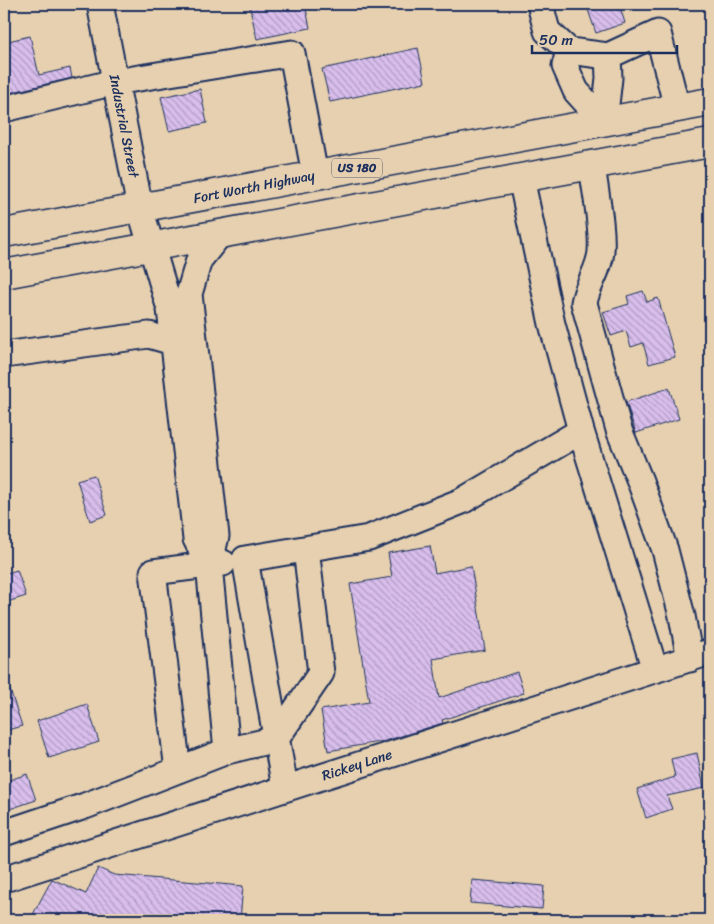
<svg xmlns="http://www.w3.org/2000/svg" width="714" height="924" viewBox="0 0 714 924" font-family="Sriracha,sans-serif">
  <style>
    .building { fill: url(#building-back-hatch); stroke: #1b2f5e }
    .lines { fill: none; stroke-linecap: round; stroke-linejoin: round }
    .minor-casing { stroke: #1b2f5e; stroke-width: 29 }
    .major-casing { stroke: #1b2f5e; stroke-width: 31 }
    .minor { stroke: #e6d0af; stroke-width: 25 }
    .major { stroke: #e6d0af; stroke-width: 28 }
    .labels { text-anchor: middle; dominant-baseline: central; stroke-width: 4; stroke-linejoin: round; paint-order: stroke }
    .shield { fill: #e6d0af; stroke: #585f76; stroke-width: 1 }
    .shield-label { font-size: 12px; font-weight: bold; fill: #1b2f5e }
    .street-label { font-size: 14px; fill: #1b2f5e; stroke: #e6d0af }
  </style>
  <defs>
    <pattern id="building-back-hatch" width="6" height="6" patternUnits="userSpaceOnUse" patternTransform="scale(1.25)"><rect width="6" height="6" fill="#d9beec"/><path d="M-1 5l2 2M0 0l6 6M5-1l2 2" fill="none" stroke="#af9bc2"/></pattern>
  </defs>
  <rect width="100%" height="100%" fill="#e6d0af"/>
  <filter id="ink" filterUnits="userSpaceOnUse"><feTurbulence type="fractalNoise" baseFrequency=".02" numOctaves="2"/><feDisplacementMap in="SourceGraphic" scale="10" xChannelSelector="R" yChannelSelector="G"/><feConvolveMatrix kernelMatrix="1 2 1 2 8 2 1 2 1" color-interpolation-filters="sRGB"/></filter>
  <g filter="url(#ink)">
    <path class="building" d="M249 4H305L310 28 257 39Z
      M586 4H619L625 23 596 33Z
      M30 36 39 75 70 68 72 78 4 94V42Z
      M418 48 425 82 330 102 322 69Z
      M200 89 207 123 169 131 161 97Z
      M643 291 647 302 658 298 675 357 649 364 643 343 631 347 626 331 611 336 603 312 629 304 627 296Z
      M669 388 679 419 636 433 626 402Z
      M94 475 107 515 90 521 77 480Z
      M430 546 435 573 471 566 485 650 433 659 439 698 517 672 524 693 442 720 443 723 385 741 328 751 321 710 369 702 350 584 392 577 388 553Z
      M17 570 26 596 4 603V574Z
      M4 681H7L22 726 4 731Z
      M87 704 99 742 49 758 37 721Z
      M697 753 704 788 667 796 672 809 646 818 637 789 675 777 671 759Z
      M27 774 36 800 4 811V782Z
      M98 868 114 875 243 886 240 920H30L52 879 86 894Z
      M472 880 544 886 542 909 470 903Z"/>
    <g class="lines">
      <defs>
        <path id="minor" d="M100 4 140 208 170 309 196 539 209 565 216 536 189 294 199 260 219 235
          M540 4 547 31 569 51 608 56 609 78 604 122
          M569 51 565 66 576 91 604 122
          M608 56 658 33 677 108
          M4 109 115 82 292 53 315 175
          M592 165C595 191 603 226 601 251 600 269 587 285 584 303L619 430 640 481 665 550 682 616 690 659
          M521 178 552 324 581 431 655 670
          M4 355 149 335 173 342
          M227 751 276 739 321 673 306 549
          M178 770 153 572 223 563
          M285 788 245 559 369 538 462 501 581 431
          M4 833 85 806 227 751 209 565
          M4 879 710 652"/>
        <path id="major" d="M4 233 710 102
          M4 274 710 143"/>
      </defs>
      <use href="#minor" class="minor-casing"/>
      <use href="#major" class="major-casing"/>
      <use href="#minor" class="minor"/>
      <use href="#major" class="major"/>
    </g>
  </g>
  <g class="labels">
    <rect class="shield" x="332" y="158.5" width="50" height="19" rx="4"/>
    <g class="shield-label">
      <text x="357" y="168">US 180</text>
    </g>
    <g class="street-label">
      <text transform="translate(124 126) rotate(79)">Industrial Street</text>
      <text transform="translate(254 187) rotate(-11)">Fort Worth Highway</text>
      <text transform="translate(357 765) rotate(-18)">Rickey Lane</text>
    </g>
  </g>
  <rect width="714" height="924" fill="none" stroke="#e6d0af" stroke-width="20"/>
  <rect x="10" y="10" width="694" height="904" fill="none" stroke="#1b2f5e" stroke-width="2" filter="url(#ink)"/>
  <path d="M532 45v8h145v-8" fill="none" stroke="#1b2f5e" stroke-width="2.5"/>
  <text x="539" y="45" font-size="15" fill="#1b2f5e" stroke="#e6d0af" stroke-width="4" paint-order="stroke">50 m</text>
</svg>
